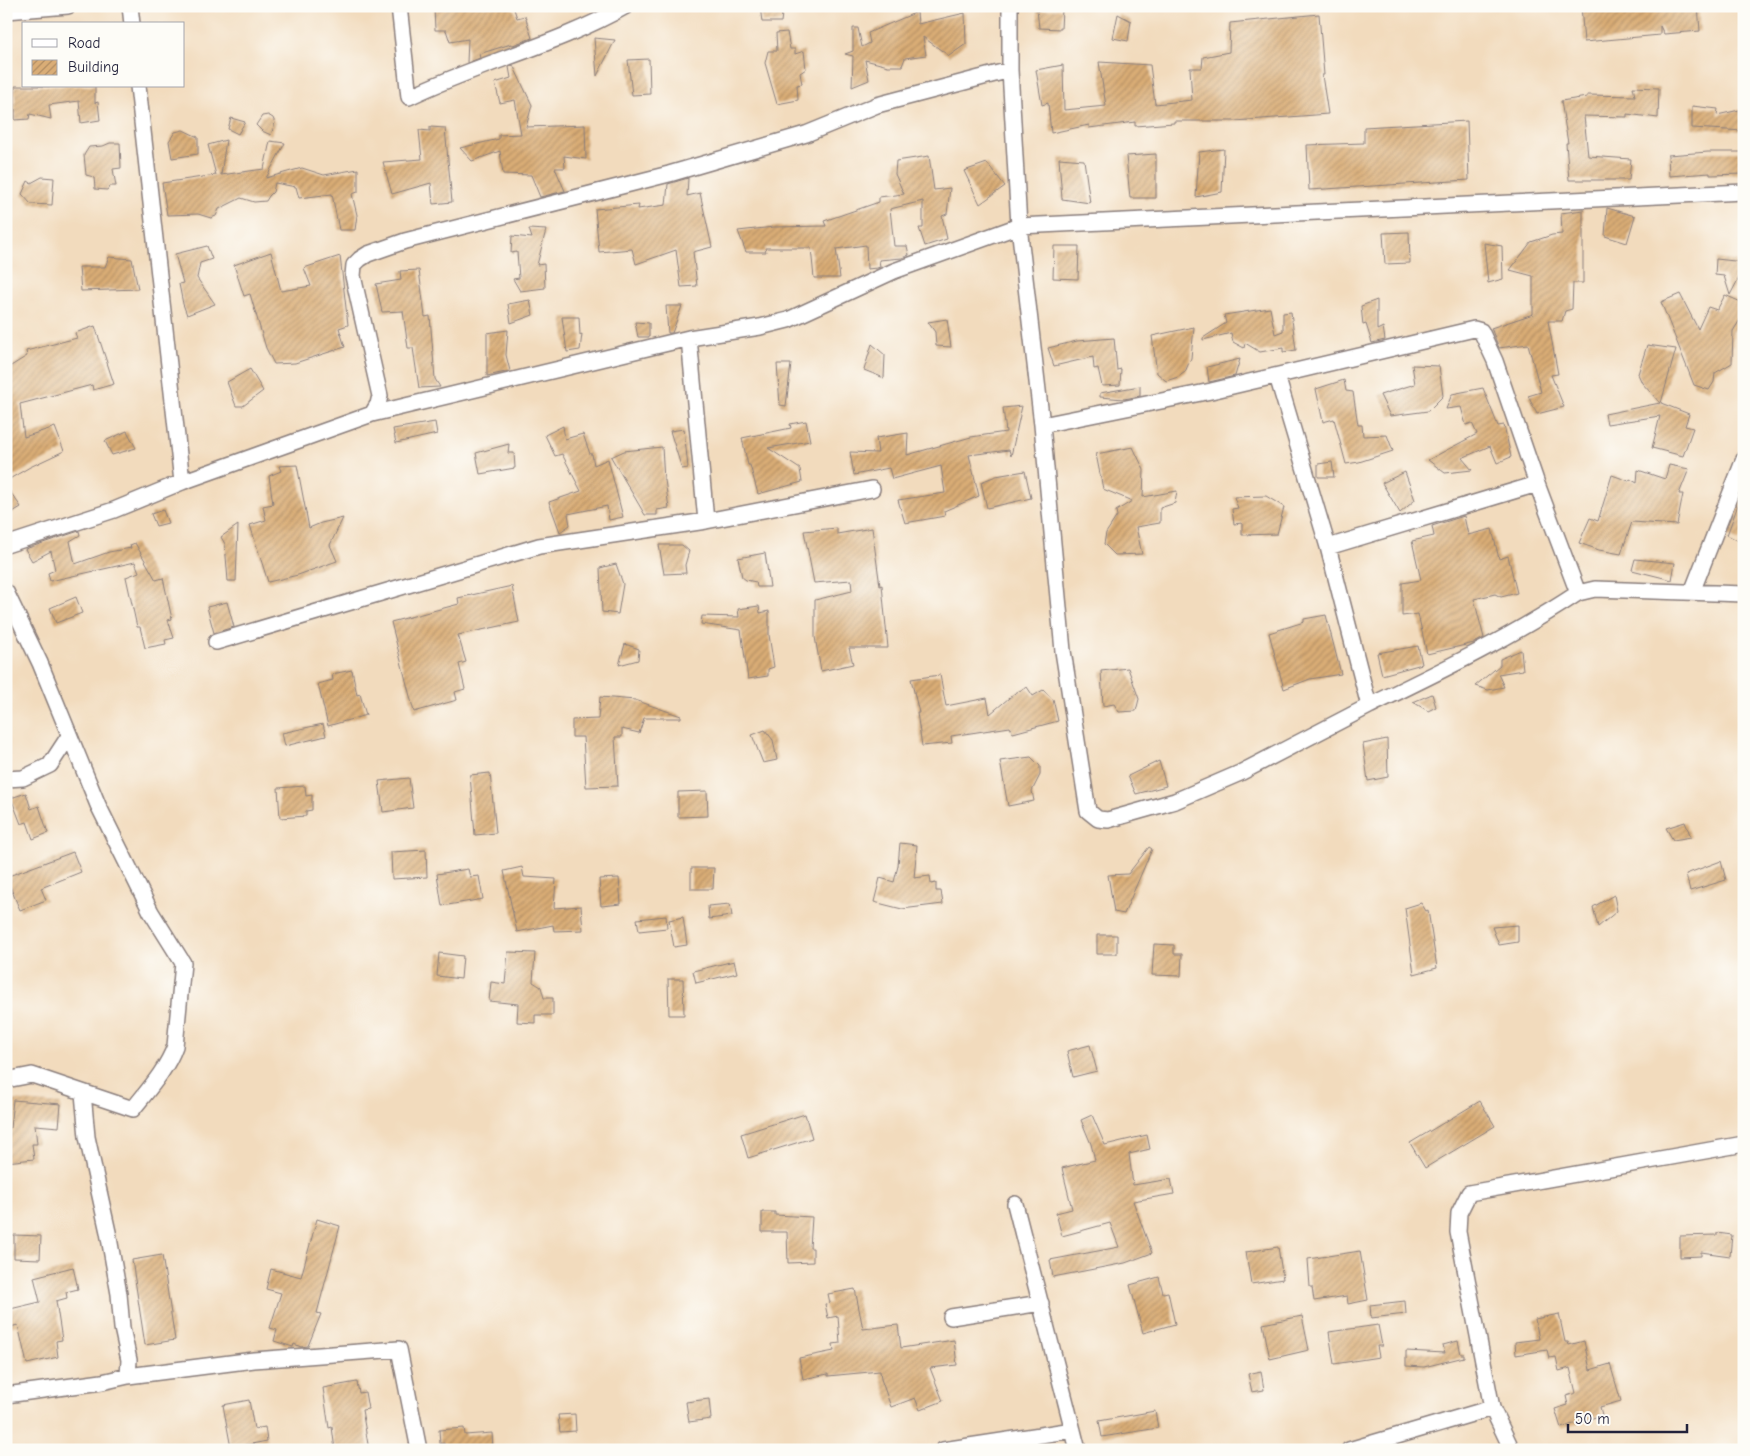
<svg xmlns="http://www.w3.org/2000/svg" width="1750" height="1456" viewBox="0 0 1750 1456" font-family="'Comic Neue',sans-serif">
  <style>
    .building { fill: url(#building-hatch) }
    .lines { fill: none; stroke-linecap: round; stroke-linejoin: round }
    .street-casing { stroke: #8a7e7c; stroke-width: 18 }
    .street { stroke: #fff; stroke-width: 15 }
  </style>
  <defs>
    <pattern id="building-hatch" width="6" height="6" patternUnits="userSpaceOnUse" patternTransform="scale(1.25)"><rect width="6" height="6" fill="#daad76"/><path d="M-1 1l2-2M0 6l6-6M5 7l2-2" fill="none" stroke="#b08c62"/></pattern>
  </defs>
  <rect width="100%" height="100%" fill="#fdfcf7"/>
  <filter id="ink" filterUnits="userSpaceOnUse"><feTurbulence type="fractalNoise" baseFrequency=".02" numOctaves="2"/><feDisplacementMap in="SourceGraphic" scale="10" xChannelSelector="R" yChannelSelector="G"/><feConvolveMatrix kernelMatrix="1 2 1 2 8 2 1 2 1" color-interpolation-filters="sRGB"/></filter>
  <filter id="wash" filterUnits="userSpaceOnUse"><feTurbulence type="fractalNoise" baseFrequency=".0096" numOctaves="4" result="noise"/><feDisplacementMap in="SourceGraphic" scale="20" xChannelSelector="R" yChannelSelector="G"/><feGaussianBlur stdDeviation="1.12" result="paint"/><feColorMatrix in="noise" values="0 0 0 0 0 0 0 0 0 0 0 0 0 0 0 0 0 1.4 0 .05"/><feComposite in="paint" operator="in"/></filter>
  <g filter="url(#wash)">
    <rect width="100%" height="100%" fill="#f2dbbd"/>
    <g id="blocks">
      <path class="building" d="M434 6H513L517 18 525 16 532 38 513 45 511 44 479 54 480 58 467 63 468 39 450 42 446 30H435Z
        M760 6H783L781 22H762Z
        M1581 6H1698L1700 31 1664 34 1660 26V35L1584 42Z
        M1062 9 1061 29 1039 28 1037 10Z
        M917 12 918 24 965 13 966 44 949 56 923 37 926 55 905 58 902 66H888L865 60 869 80 852 87 853 56 845 54 853 51V28H858L862 47 870 43 868 33Z
        M1118 14 1131 21 1128 41 1113 38Z
        M1319 14 1324 75H1322L1328 114 1235 121H1174V123L1135 126V122L1089 128V125L1051 133 1048 103 1042 105 1036 70 1063 65 1064 110 1106 106 1099 62 1150 65 1155 104 1192 100 1190 68H1202L1203 57 1229 52 1230 23Z
        M787 32 790 49H795V54L804 51 806 69 800 73 802 84 797 85 798 100 777 104 765 63 768 51H777L776 33Z
        M594 38 615 40 597 76Z
        M649 59 650 94 632 95 628 60Z
        M513 65 532 105 526 127 585 125 586 159 564 156 565 168H555L565 191 540 197 531 175 503 174 500 151 472 161 460 148 499 139V135L521 134 515 100 500 103 495 83 511 78 509 67Z
        M15 86H95V103L98 102 100 120 81 123 79 101 49 105 51 119 30 114 29 119 15 120Z
        M1633 87 1659 88 1658 118 1627 114V117L1584 116 1588 156 1631 159 1629 180H1569L1566 143H1568L1561 101 1587 97V95L1635 96Z
        M1692 106 1718 109 1717 115 1744 109V131L1692 128Z
        M268 115 273 118 275 123 271 135 262 131 256 125 262 116Z
        M231 118 245 122 238 134 228 129Z
        M1467 121 1469 180 1309 190 1307 145 1364 143V127Z
        M430 127 445 128 452 202 433 204 431 183 392 194 383 162 422 159 419 130 430 131Z
        M183 130 198 137V154L172 158 169 141 175 132Z
        M226 140 221 175 264 169 270 141 285 143 266 178 302 168 324 175 358 169V192L352 194 357 215 355 230H339L332 194 299 198 296 187 275 183 273 192 269 196 266 201 254 202 241 198 219 209 216 216 211 218 198 214 167 215 162 183 216 175 208 145Z
        M110 143H120L121 168 113 169 116 186H110L107 190 95 189 94 177 86 175 84 155 89 147 103 146Z
        M1224 149 1222 192 1196 197 1199 152Z
        M1708 152H1744V174L1710 175V173L1669 176 1668 155Z
        M1156 154V198H1130L1126 156Z
        M929 156 934 190 950 188 947 214 942 216 947 239 925 246 919 228H923V201L890 209 894 246H907L909 255 902 258 879 260 880 267 877 268 867 269 866 245 836 249 840 278H814L811 248H765L766 252H746L738 231 774 227 826 226 824 221 879 202V197L904 194 895 174 896 161Z
        M1059 158 1084 160 1090 203 1062 199Z
        M987 163 1005 186 980 204 964 171Z
        M42 177 54 178 52 205 31 204 22 194 28 181 31 183Z
        M688 178 687 196 700 193 712 247 693 252 697 286 681 287 676 250 636 264 632 249 599 252 595 209 639 205 638 209 666 205 668 184Z
        M1607 208 1635 216 1627 243 1605 236Z
        M1583 210V283H1573L1572 309 1565 311 1562 321H1548L1558 374 1551 375 1564 407 1537 414 1528 396 1541 392 1528 344 1499 348 1491 328 1533 314V276L1510 270 1531 242 1552 235 1562 234 1561 213Z
        M529 229 546 230 537 265 544 264 545 288 520 291 513 279 519 278 517 252 511 253 512 236 532 238Z
        M1409 232 1410 263 1385 264 1383 233Z
        M1484 243 1502 246 1503 279 1488 283Z
        M207 246 212 259 200 263 197 278 215 304 187 315 183 304 179 284 183 283 175 254Z
        M1054 246H1079L1078 279 1053 278Z
        M271 252 281 291 311 286 304 268 340 256 348 325 339 328 345 347 295 363 274 364 266 348 250 294 244 296 234 265Z
        M109 257 132 259 138 289 81 291 79 267H105Z
        M1716 259 1744 262V276H1740L1730 295 1724 276 1715 275Z
        M419 270 425 317 430 316 435 379 440 387 419 388 413 348H408L403 311 382 312 376 284 401 280 400 271Z
        M1680 294 1698 329 1708 307 1717 310 1725 295 1741 302 1743 315 1733 331 1732 363 1715 373 1714 382 1709 390 1694 385 1661 302Z
        M530 300 533 315 511 323 508 304Z
        M1377 300V330L1383 327 1385 340 1372 343 1366 324 1363 325 1361 306Z
        M666 306H682L672 333H668Z
        M1270 308 1275 334 1283 331V313L1291 312 1296 350 1283 352V348L1260 352 1245 343 1244 348 1233 342 1231 333 1203 340V338L1226 323 1224 315Z
        M562 317H579L580 335 582 334 580 350 567 352Z
        M947 319 951 347 936 346 935 332 928 322Z
        M635 322 649 323V337H638Z
        M95 326 114 384 93 390 92 385 20 404 24 437 55 427 64 451 30 467 6 481V369L27 356 26 351 77 338 75 333Z
        M1194 327 1191 358 1185 372 1178 377 1166 381 1157 373 1152 336Z
        M508 330 506 355 510 371 487 376V333Z
        M1114 338 1117 370 1121 369 1120 385 1102 386 1098 368 1094 369 1093 357 1054 366 1048 348 1077 341Z
        M872 344 885 355 884 378 864 370Z
        M1647 345 1676 349 1661 403 1689 414 1685 426 1693 428 1683 456 1652 448 1660 416 1607 424 1605 414 1660 403 1642 383 1638 374Z
        M1240 359 1235 376 1209 382 1207 367Z
        M777 364H791L786 406 780 405Z
        M1412 365 1439 366 1443 396 1428 411 1390 416 1380 395 1415 384Z
        M250 369 263 391 243 406H236L227 382Z
        M1344 380 1346 391 1353 392 1358 425H1362L1363 436 1387 435 1393 451 1359 462 1346 464 1334 419 1323 422 1316 389Z
        M1140 386V396L1124 399 1100 397V393Z
        M1483 388 1498 426 1504 425 1511 457 1497 463 1490 446 1462 458 1472 470 1445 473 1428 460 1477 434 1472 423 1466 425 1461 407 1446 409 1452 394Z
        M1022 406 1011 456 1009 450 969 455 979 496 944 511 945 516 905 523 898 500 945 493 941 466 892 479 889 468 854 475 850 452 878 453 876 438 908 433 907 455 971 437 1006 432 1003 408Z
        M806 421 810 441 768 448 800 469 802 482 758 494 750 465H748L742 438 791 428 790 424Z
        M435 422 437 434 396 443 393 429Z
        M563 426 565 439 583 434 590 454H592L594 465 608 459 623 517 609 520 607 506 568 514 570 525 560 532 549 502 581 491 562 454 555 456 545 435Z
        M684 429 688 468 682 469 670 431Z
        M127 431 136 448 112 455 105 441Z
        M509 444 508 453H514L515 468 480 474 476 453Z
        M662 447 664 480H665L669 508 657 510V515H645L611 457 624 451Z
        M1133 447 1144 470 1143 497 1177 491 1175 503 1160 508V523L1136 527 1142 554 1115 555 1104 544 1106 533 1117 516 1116 511 1132 501 1103 489 1096 454Z
        M1332 462 1334 477H1318V464Z
        M297 465 309 528 321 523 343 518 330 545 337 561 298 575 268 582 250 525 266 520 263 506 273 504 269 476 281 471 279 466Z
        M1669 465 1689 469 1679 494H1683L1677 525 1632 522 1621 554 1599 550 1579 543 1590 518 1598 521 1612 475 1629 481 1630 479 1637 483 1638 470 1665 479Z
        M1025 471 1031 498 987 508 981 482 996 476Z
        M1405 472 1415 500 1400 513 1382 483Z
        M6 486 21 507 6 516Z
        M1742 494H1744V528L1739 541 1727 535Z
        M1266 496 1284 507 1277 534 1242 535V523L1234 524 1232 509 1238 508 1234 497Z
        M163 510 168 523 156 526 151 514Z
        M1464 516 1468 535 1492 529 1499 559 1508 556 1517 593 1501 597 1495 594 1474 599 1484 638 1474 643 1427 654 1418 614 1402 616V583L1421 580 1412 541 1434 536 1432 526Z
        M238 525 236 581H228L225 544 221 537Z
        M837 528V534L872 528 880 586 882 585 888 648H849L853 664 821 671 815 637V600L852 591 851 580 814 583 804 531Z
        M79 531 80 535 70 541 75 564 109 552 131 548 130 545 135 543 156 580 163 578 172 619 168 620 174 638 165 640 166 644 145 648 140 627H137L126 577 139 572 135 562 50 581 48 573 55 570 51 551 32 561 25 549Z
        M659 545H682L689 551 685 565 686 573 664 574Z
        M765 553 770 587H757L756 582 746 580 742 577 738 558Z
        M1635 559 1675 563 1672 580 1632 570Z
        M616 564 623 584 618 614 602 612 600 568Z
        M512 586 519 622 458 635 466 662 459 664 465 689 455 692 457 700 414 712 391 622 459 604 458 598Z
        M76 597 82 613 56 623 50 608Z
        M227 602 234 627 214 633 207 607Z
        M759 606 760 613 769 611V635L774 667 768 669V676L748 679 741 630 701 624 702 616 739 617 738 609Z
        M1326 615 1341 674 1310 679 1284 689 1269 633 1304 622V619Z
        M625 644 639 649 638 660 619 665Z
        M1418 646 1422 664 1382 675 1377 653Z
        M1521 650 1523 670 1498 674 1504 687 1488 690 1475 686 1500 665V659Z
        M1128 668 1139 699 1136 711 1119 712 1114 704 1103 706 1101 671Z
        M352 670 357 695 360 694 366 715 328 726 318 684 333 680 332 674Z
        M940 675 946 706 987 698 990 714 1015 693 1027 687 1033 696 1043 690 1053 699 1058 721 1013 733 1010 727 951 736 952 743 922 746 917 713H919L911 679Z
        M1432 694 1436 707 1428 711 1413 702Z
        M600 697 635 700 681 716V718H644L639 733 622 729V737H615L618 786 586 787 583 737H572V720L598 719Z
        M323 724 326 736 285 746 282 733Z
        M765 730 773 740 777 760 763 763 752 735Z
        M1387 739 1388 777 1368 781 1363 744Z
        M1031 757 1040 766V775L1032 791 1034 801 1008 806 1000 761Z
        M1159 761 1166 786 1136 794 1128 776Z
        M490 773 496 833 475 835 470 775Z
        M409 778 413 808 383 812 379 781Z
        M305 786 306 796 312 795V810L306 811V816L280 818 278 788Z
        M707 791 708 816 678 817V792Z
        M26 793 31 809 39 806 48 833 33 839 27 822 21 824 11 798Z
        M1685 822 1691 837 1673 840 1666 828Z
        M900 843 917 845 914 878 930 876 931 884 936 883V891H941L943 904 902 909 874 902 880 878 894 882 898 866Z
        M1149 847 1152 849 1124 914 1114 912 1108 875 1128 874Z
        M426 850 427 877 392 879 391 852Z
        M73 852 81 872 41 888 46 900 20 910 6 877Z
        M1721 861 1726 880 1690 891 1686 874Z
        M522 867 524 877 556 879 554 908 581 906 583 930 554 931 553 925 517 932 504 871Z
        M691 868H714L713 889H691Z
        M468 869 470 877 479 876 483 899 442 906 437 874Z
        M619 878 621 904 601 906 599 879Z
        M1614 895 1617 911 1598 927 1593 907Z
        M1421 903 1426 911 1428 910 1437 968 1414 974 1405 908Z
        M730 904 732 916 709 919 708 906Z
        M666 916 667 928 639 931 637 919Z
        M683 917 687 945 674 947 669 920Z
        M1518 925V942L1499 945 1492 927Z
        M1097 935H1117V954H1097Z
        M1154 944 1174 945V954H1182L1181 976 1152 975Z
        M508 952 535 953 533 982 541 987 544 998H553V1015H535V1023L517 1022 518 1004 489 1001 491 982 505 984Z
        M439 953 463 956 461 979 437 976Z
        M734 961 737 973 696 983 693 971Z
        M668 979H683L684 1015H669Z
        M1090 1045 1097 1071 1073 1077 1067 1051Z
        M13 1100 61 1104 59 1127 35 1125 37 1144H32L34 1159 6 1162V1129L10 1128Z
        M1480 1101 1495 1126 1425 1168 1410 1143Z
        M805 1114 812 1138 748 1158 741 1134Z
        M1092 1115 1105 1145 1147 1135 1150 1149 1129 1154 1133 1185 1171 1179 1174 1194 1133 1201 1152 1253 1125 1263 1053 1277 1050 1260 1119 1247 1110 1223 1062 1236 1056 1213 1072 1209 1062 1168 1095 1160 1091 1144 1081 1120Z
        M762 1212H775V1215L812 1217 810 1248H813V1262L788 1263 787 1232H762Z
        M317 1219 340 1226 317 1313 321 1314 308 1346 301 1347 294 1344 293 1347 274 1341 277 1330 270 1328 281 1293 266 1289 271 1269 301 1277Z
        M1717 1233 1732 1235 1730 1256 1701 1252V1256L1680 1257V1236L1717 1235Z
        M14 1235 41 1236 40 1259 14 1258Z
        M1278 1247 1283 1279 1251 1284 1246 1252Z
        M1360 1251 1368 1300 1348 1304 1347 1296 1314 1301 1312 1287H1310L1308 1259Z
        M162 1255 175 1340 145 1345 132 1260Z
        M73 1267 78 1289 66 1292 67 1298 56 1301 62 1340 56 1341 58 1357 27 1364 18 1325 6 1328V1310L40 1302 34 1277Z
        M1159 1277 1163 1293 1168 1292 1175 1324 1143 1333 1130 1285Z
        M855 1289 863 1329 898 1325 901 1348 954 1340 957 1365 930 1368 943 1401 920 1410 915 1398 891 1407 881 1379 880 1371 828 1376V1374L803 1379 799 1358 834 1351 833 1344 840 1343 838 1316 828 1318 825 1304 830 1303 828 1294Z
        M1405 1301 1406 1314 1371 1318 1370 1305Z
        M1559 1314 1565 1342H1568L1569 1345 1584 1341 1590 1370 1610 1364 1621 1401 1600 1407 1602 1415 1561 1428 1555 1409 1568 1405 1566 1396 1576 1393 1570 1368 1559 1371 1556 1357 1549 1358 1547 1350 1516 1355 1515 1342 1539 1339 1535 1319Z
        M1302 1316 1309 1350 1270 1359 1263 1324Z
        M1378 1325 1382 1346H1377L1379 1357 1334 1364 1329 1332Z
        M1458 1341 1461 1354H1464V1357L1424 1367 1406 1366V1351L1445 1353 1443 1345Z
        M1261 1371 1264 1390 1252 1392 1248 1374Z
        M357 1382 359 1393 365 1392 368 1409 362 1410 369 1450H335L332 1427 329 1428 323 1388Z
        M709 1399 711 1419 689 1422 686 1402Z
        M249 1400 254 1429 265 1427 267 1441 231 1448 223 1405Z
        M1155 1411 1158 1428 1102 1437 1099 1421Z
        M575 1414 576 1431 560 1432 558 1415Z
        M464 1428 465 1435 492 1433 493 1450H445L444 1443 440 1444 439 1430Z"/>
    </g>
  </g>
  <g filter="url(#ink)">
    <use href="#blocks" fill-opacity="0" stroke="#8a7e7c" stroke-width="1"/>
    <g class="lines">
      <defs>
        <path id="street" d="M130 6 132 24
          M399 6 409 97C479 63 558 45 626 6
          M1010 6V70L1019 226 1042 425 1063 651 1088 811 1098 819 1108 820 1175 801 1240 773 1369 706
          M6 11 68 6
          M138 86 182 482
          M689 338 706 521
          M1277 376 1328 547 1369 706C1441 671 1512 637 1578 593
          M372 414 378 404 380 396 353 276 354 265 360 259 368 254 405 241 669 174 806 134 877 105 1010 70
          M1042 425 1211 391 1474 329 1481 331 1495 361 1537 484 1578 593 1595 589 1744 594
          M6 545 114 510 182 482 372 414 689 338 760 327 788 320 894 271 1019 226 1744 192
          M1328 547 1537 484
          M6 592 40 663 98 805 151 912 183 963 175 1046C167 1069 148 1090 133 1109L32 1075 6 1080
          M1692 592 1744 459
          M216 642 539 546 706 521 872 489
          M6 779 23 778 50 765 69 736
          M1015 1204 1078 1450
          M951 1317 1041 1303
          M128 1376 254 1360 399 1349 419 1450
          M6 1395 102 1382 128 1376 129 1360 122 1328 119 1294 108 1232 87 1137 83 1093
          M943 1450 1073 1430
          M1349 1450 1492 1408
          M1512 1450 1492 1408 1458 1232 1459 1213 1469 1193 1744 1144"/>
      </defs>
      <use href="#street" class="street-casing"/>
      <use href="#street" class="street"/>
    </g>
  </g>
  <rect width="1750" height="1456" fill="none" stroke="#fdfcf7" stroke-width="25"/>
  <rect x="22" y="22" width="162" height="65" fill="#fdfcf7" stroke="#a5a5ac"/>
  <rect x="32" y="39" width="25" height="8" fill="#ffffff" stroke="#a5a5ac"/>
  <text x="68" y="48" font-size="15" fill="#22223b">Road</text>
  <rect x="32" y="60" width="25" height="15" fill="url(#building-hatch)" stroke="#a5a5ac"/>
  <text x="68" y="72" font-size="15" fill="#22223b">Building</text>
  <path d="M1568 1424v8h119v-8" fill="none" stroke="#22223b" stroke-width="2.5"/>
  <text x="1575" y="1424" font-size="15" fill="#22223b" stroke="#fdfcf7" stroke-width="4" paint-order="stroke">50 m</text>
</svg>
